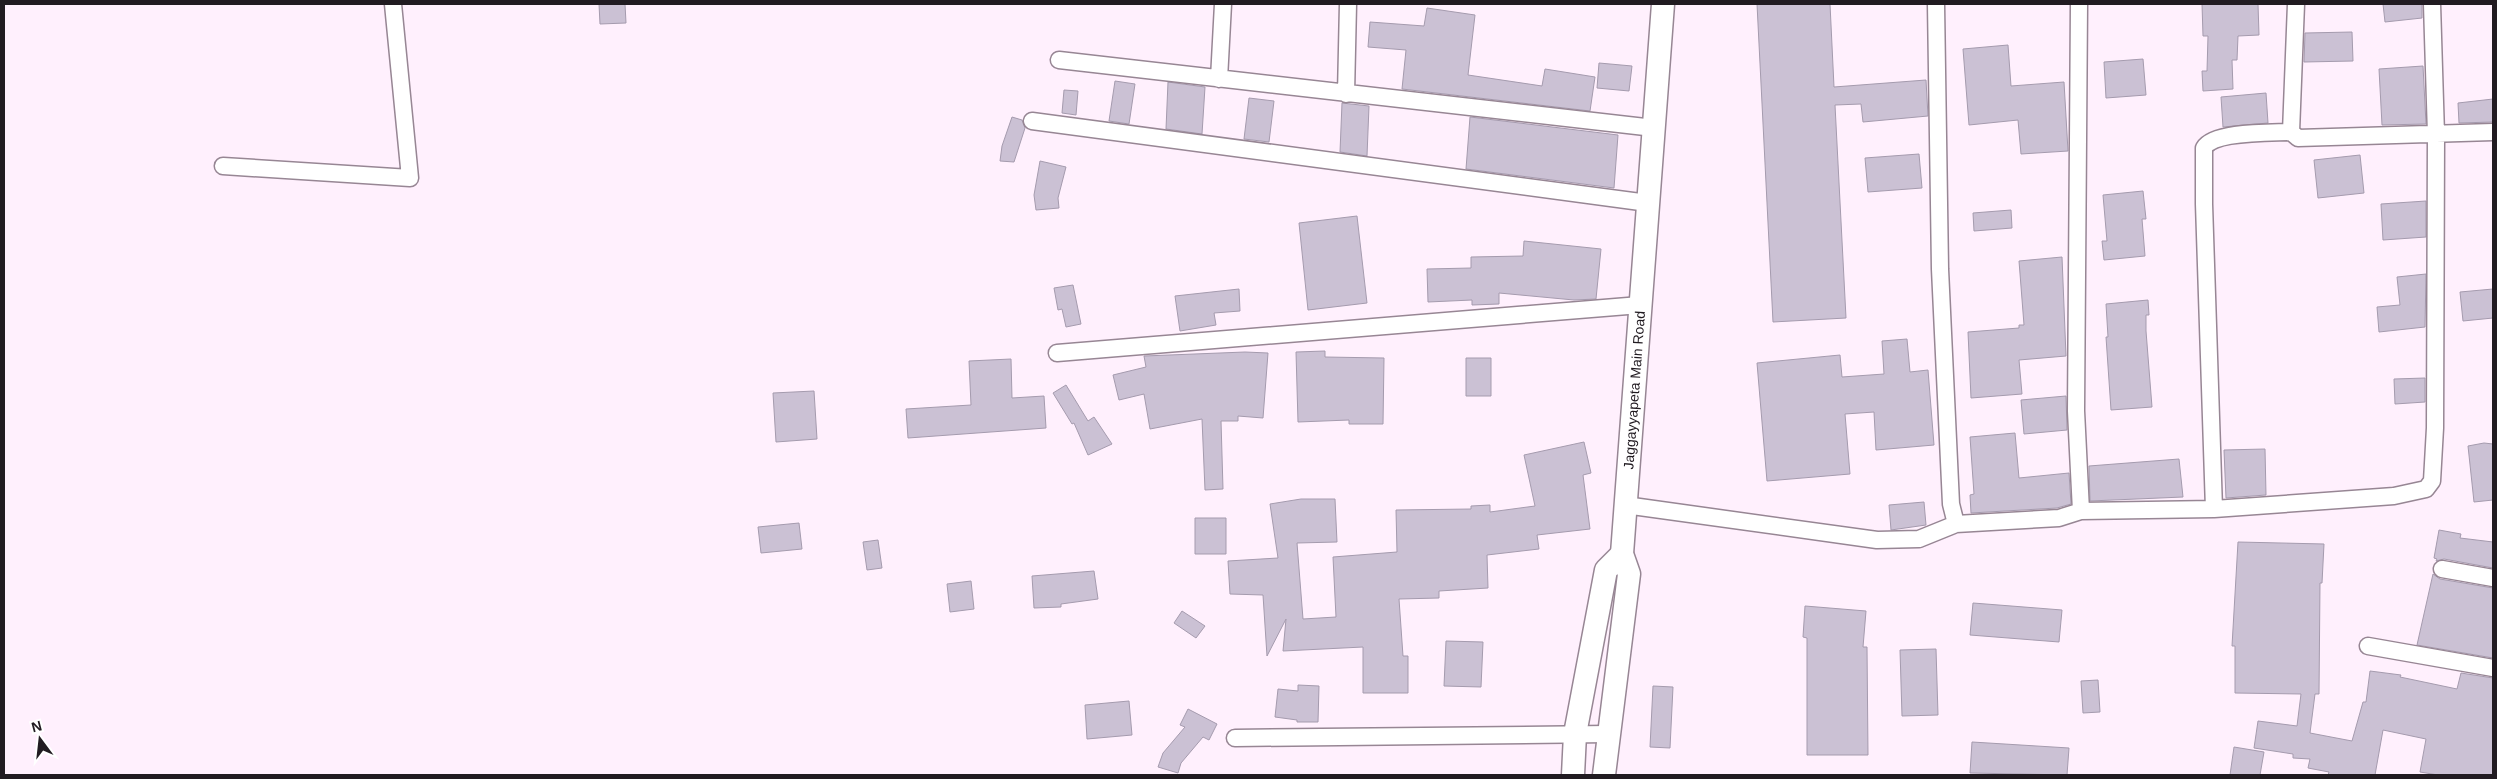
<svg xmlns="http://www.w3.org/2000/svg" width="2497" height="779" viewBox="0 0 2497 779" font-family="Helvetica,sans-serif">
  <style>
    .building { fill: #cbc1d4; stroke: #a59bae }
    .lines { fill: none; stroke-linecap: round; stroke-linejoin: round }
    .minor-casing { stroke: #978694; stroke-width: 19 }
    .secondary-casing { stroke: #978694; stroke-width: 25 }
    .minor { stroke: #fff; stroke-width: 16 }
    .secondary { stroke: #fff; stroke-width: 22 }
    .labels { text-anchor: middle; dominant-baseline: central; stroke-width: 4.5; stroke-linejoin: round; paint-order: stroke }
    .street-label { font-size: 14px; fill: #211b21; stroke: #fff }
  </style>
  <rect width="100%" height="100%" fill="#fff0fd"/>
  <path class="building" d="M599 4H625L626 23 600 24Z
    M1757 4H1830L1834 87 1926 80 1928 116 1863 122 1861 104 1835 105 1846 318 1773 322Z
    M2202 4H2258L2259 35 2238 36 2237 60H2232L2233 89 2203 91 2202 71H2207L2208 36H2203Z
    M2383 4H2422V18L2385 22Z
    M1427 8 1475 15 1468 75 1542 86 1545 69 1595 77 1590 111 1402 89 1406 50 1368 47 1370 22 1424 26Z
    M2352 32 2353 61 2304 62 2305 33Z
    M2008 45 2011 86 2064 82 2068 151 2021 154 2018 120 1969 125 1963 49Z
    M2143 59 2146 95 2106 98 2104 62Z
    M1599 63 1632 66 1629 91 1597 88Z
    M2423 66 2426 124 2382 125 2379 69Z
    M1115 81 1135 84 1129 124 1109 121Z
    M1168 82 1205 87 1202 134 1166 129Z
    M1064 90 1078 91 1076 115 1062 113Z
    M2266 93 2268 123 2223 127 2221 97Z
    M1249 98 1274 101 1269 142 1244 139Z
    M2493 99V122L2459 123 2458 103Z
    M1342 103 1369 106 1367 156 1340 152Z
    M1012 117 1022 120 1025 128 1014 162 1000 161 1002 146Z
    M1470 117 1618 135 1614 188 1466 169Z
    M1919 154 1922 188 1868 192 1865 158Z
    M2360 155 2364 193 2318 198 2314 160Z
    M1040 161 1066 167 1058 198 1059 208 1036 210 1034 195Z
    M2143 191 2146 219H2142L2145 256 2104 260 2102 241H2107L2103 195Z
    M2426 201V237L2383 240 2381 204Z
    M2011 210 2012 228 1974 231 1973 213Z
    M1357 216 1367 303 1308 310 1299 223Z
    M1524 241 1601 249 1596 299 1574 300 1499 293V304L1472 305V300L1428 302 1427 269 1471 268V257L1523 256Z
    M2062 257 2066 356 2019 360 2022 394 1971 398 1968 332 2019 328V325H2024L2019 261Z
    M2426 274 2425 327 2379 332 2377 307 2400 305 2397 277Z
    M1073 285 1081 324 1066 327 1062 309 1058 310 1054 288Z
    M1239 289 1240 311 1214 313 1216 325 1180 331 1175 296Z
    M2493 289V318L2463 321 2460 292Z
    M2148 300 2149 315H2146V331L2152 407 2111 410 2106 337H2108L2106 304Z
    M1907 339 1910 372 1928 370 1934 445 1876 450 1874 412 1845 414 1850 474 1767 481 1757 363 1840 355 1842 377 1884 374 1882 341Z
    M1325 351V357L1384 358 1383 424H1349V420L1298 422 1296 352Z
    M1245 352 1268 353 1263 418 1238 416V421H1221L1223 489 1205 490 1202 419 1150 429 1144 394 1119 400 1113 375 1146 367 1144 356Z
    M1466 358H1491V396H1466Z
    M1011 359 1012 398 1044 396 1046 428 908 438 906 409 971 405 969 361Z
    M2425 378V402L2395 404 2394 379Z
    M1066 385 1088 421 1094 417 1112 444 1088 455 1074 423 1072 424 1053 393Z
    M814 391 817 439 776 442 773 393Z
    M2066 396 2067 430 2024 434 2021 400Z
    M2015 433 2019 478 2069 473 2071 504 2057 508 1971 513 1970 495 1974 494 1970 437Z
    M1584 442 1591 473 1583 475 1590 529 1537 535 1539 549 1487 555 1488 588 1439 591V598L1399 599 1403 656H1408V693H1363V647L1283 651 1286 619 1267 656 1263 595 1230 594 1228 561 1278 558 1270 504 1301 499H1335L1337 542 1297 543 1303 619 1336 617 1333 557 1397 552 1396 510 1471 509V506L1490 505V512L1535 506 1524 455Z
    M2484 443 2493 444V500L2474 502 2468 446Z
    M2265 449 2266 495 2226 498 2224 450Z
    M2179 459 2183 497 2090 501 2089 466Z
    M1924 502 1926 525 1891 530 1889 505Z
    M1195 518H1226V554H1195Z
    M799 523 802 549 761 553 758 527Z
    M2439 530 2461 534 2460 538 2493 542V568L2444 559 2436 561 2437 559 2434 558Z
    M878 540 882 568 867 570 863 542Z
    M2238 542 2324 544 2322 583H2320L2319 694H2315L2310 733 2352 741 2363 702H2366L2370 671 2401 675 2400 677 2457 689 2461 673 2493 678V775H2438L2420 772 2426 739 2383 730 2375 775H2328L2329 772 2308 768 2310 759 2293 758V754L2254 748 2258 721 2297 726 2301 694 2235 693V646H2232Z
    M1094 571 1098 599 1061 604V607L1034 608 1032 576Z
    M2433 574 2440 579 2493 588V658L2417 645Z
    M971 581 974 609 950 612 947 584Z
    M1973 603 2062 610 2059 642 1970 635Z
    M1805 606 1866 611 1863 647H1867L1868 755H1807V638L1803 637Z
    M1182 611 1205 626 1196 638 1174 623Z
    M1446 641 1483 642 1481 687 1444 686Z
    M1936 649 1938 715 1902 716 1900 650Z
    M2098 680 2100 712 2083 713 2081 681Z
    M1298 685 1319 686 1318 722H1297V720L1275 717 1278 689 1298 691Z
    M1653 686 1673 687 1670 748 1650 747Z
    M1129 701 1132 735 1087 739 1085 705Z
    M1188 709 1217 724 1209 740 1203 737 1181 763 1178 773 1158 767 1163 753 1185 727 1180 725Z
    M1972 742 2069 748 2067 775 1970 773Z
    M2234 747 2264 752 2260 775H2230Z"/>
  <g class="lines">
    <defs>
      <path id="minor" d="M1936 4 1940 269 1951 504 1956 524
        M2079 4 2076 411 2081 511
        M2296 4 2291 132 2298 138 2493 132
        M1059 60 1654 128
        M1219 79 1223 4
        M1346 94 1348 4
        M1032 121 1648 203
        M223 166 410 178 393 4
        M1057 353 1640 305
        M1625 505 1877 540 1919 539 1956 524 2059 518 2081 511 2214 509 2394 496 2426 489 2432 481 2435 428 2436 135 2432 4
        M2214 509 2204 204V148C2214 131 2271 133 2291 132
        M2442 569 2493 578
        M2368 646 2493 668
        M1235 738 1608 734"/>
      <g id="secondary">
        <path d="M1573 775 1575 734 1606 570 1622 554"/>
        <path id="s1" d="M1604 775 1629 574 1622 554 1663 4"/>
      </g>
    </defs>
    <use href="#minor" class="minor-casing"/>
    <use href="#secondary" class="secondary-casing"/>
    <use href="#minor" class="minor"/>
    <use href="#secondary" class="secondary"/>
  </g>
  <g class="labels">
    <g class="street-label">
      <text stroke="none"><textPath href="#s1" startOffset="388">Jaggayyapeta Main Road</textPath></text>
    </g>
  </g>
  <rect width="2497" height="779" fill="none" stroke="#211b21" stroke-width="10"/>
  <g transform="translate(40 739) rotate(345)" stroke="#ffffff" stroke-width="4" paint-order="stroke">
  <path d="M0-4L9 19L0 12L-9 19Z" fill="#211b21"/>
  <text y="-8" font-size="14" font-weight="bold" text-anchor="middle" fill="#211b21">N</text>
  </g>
</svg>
